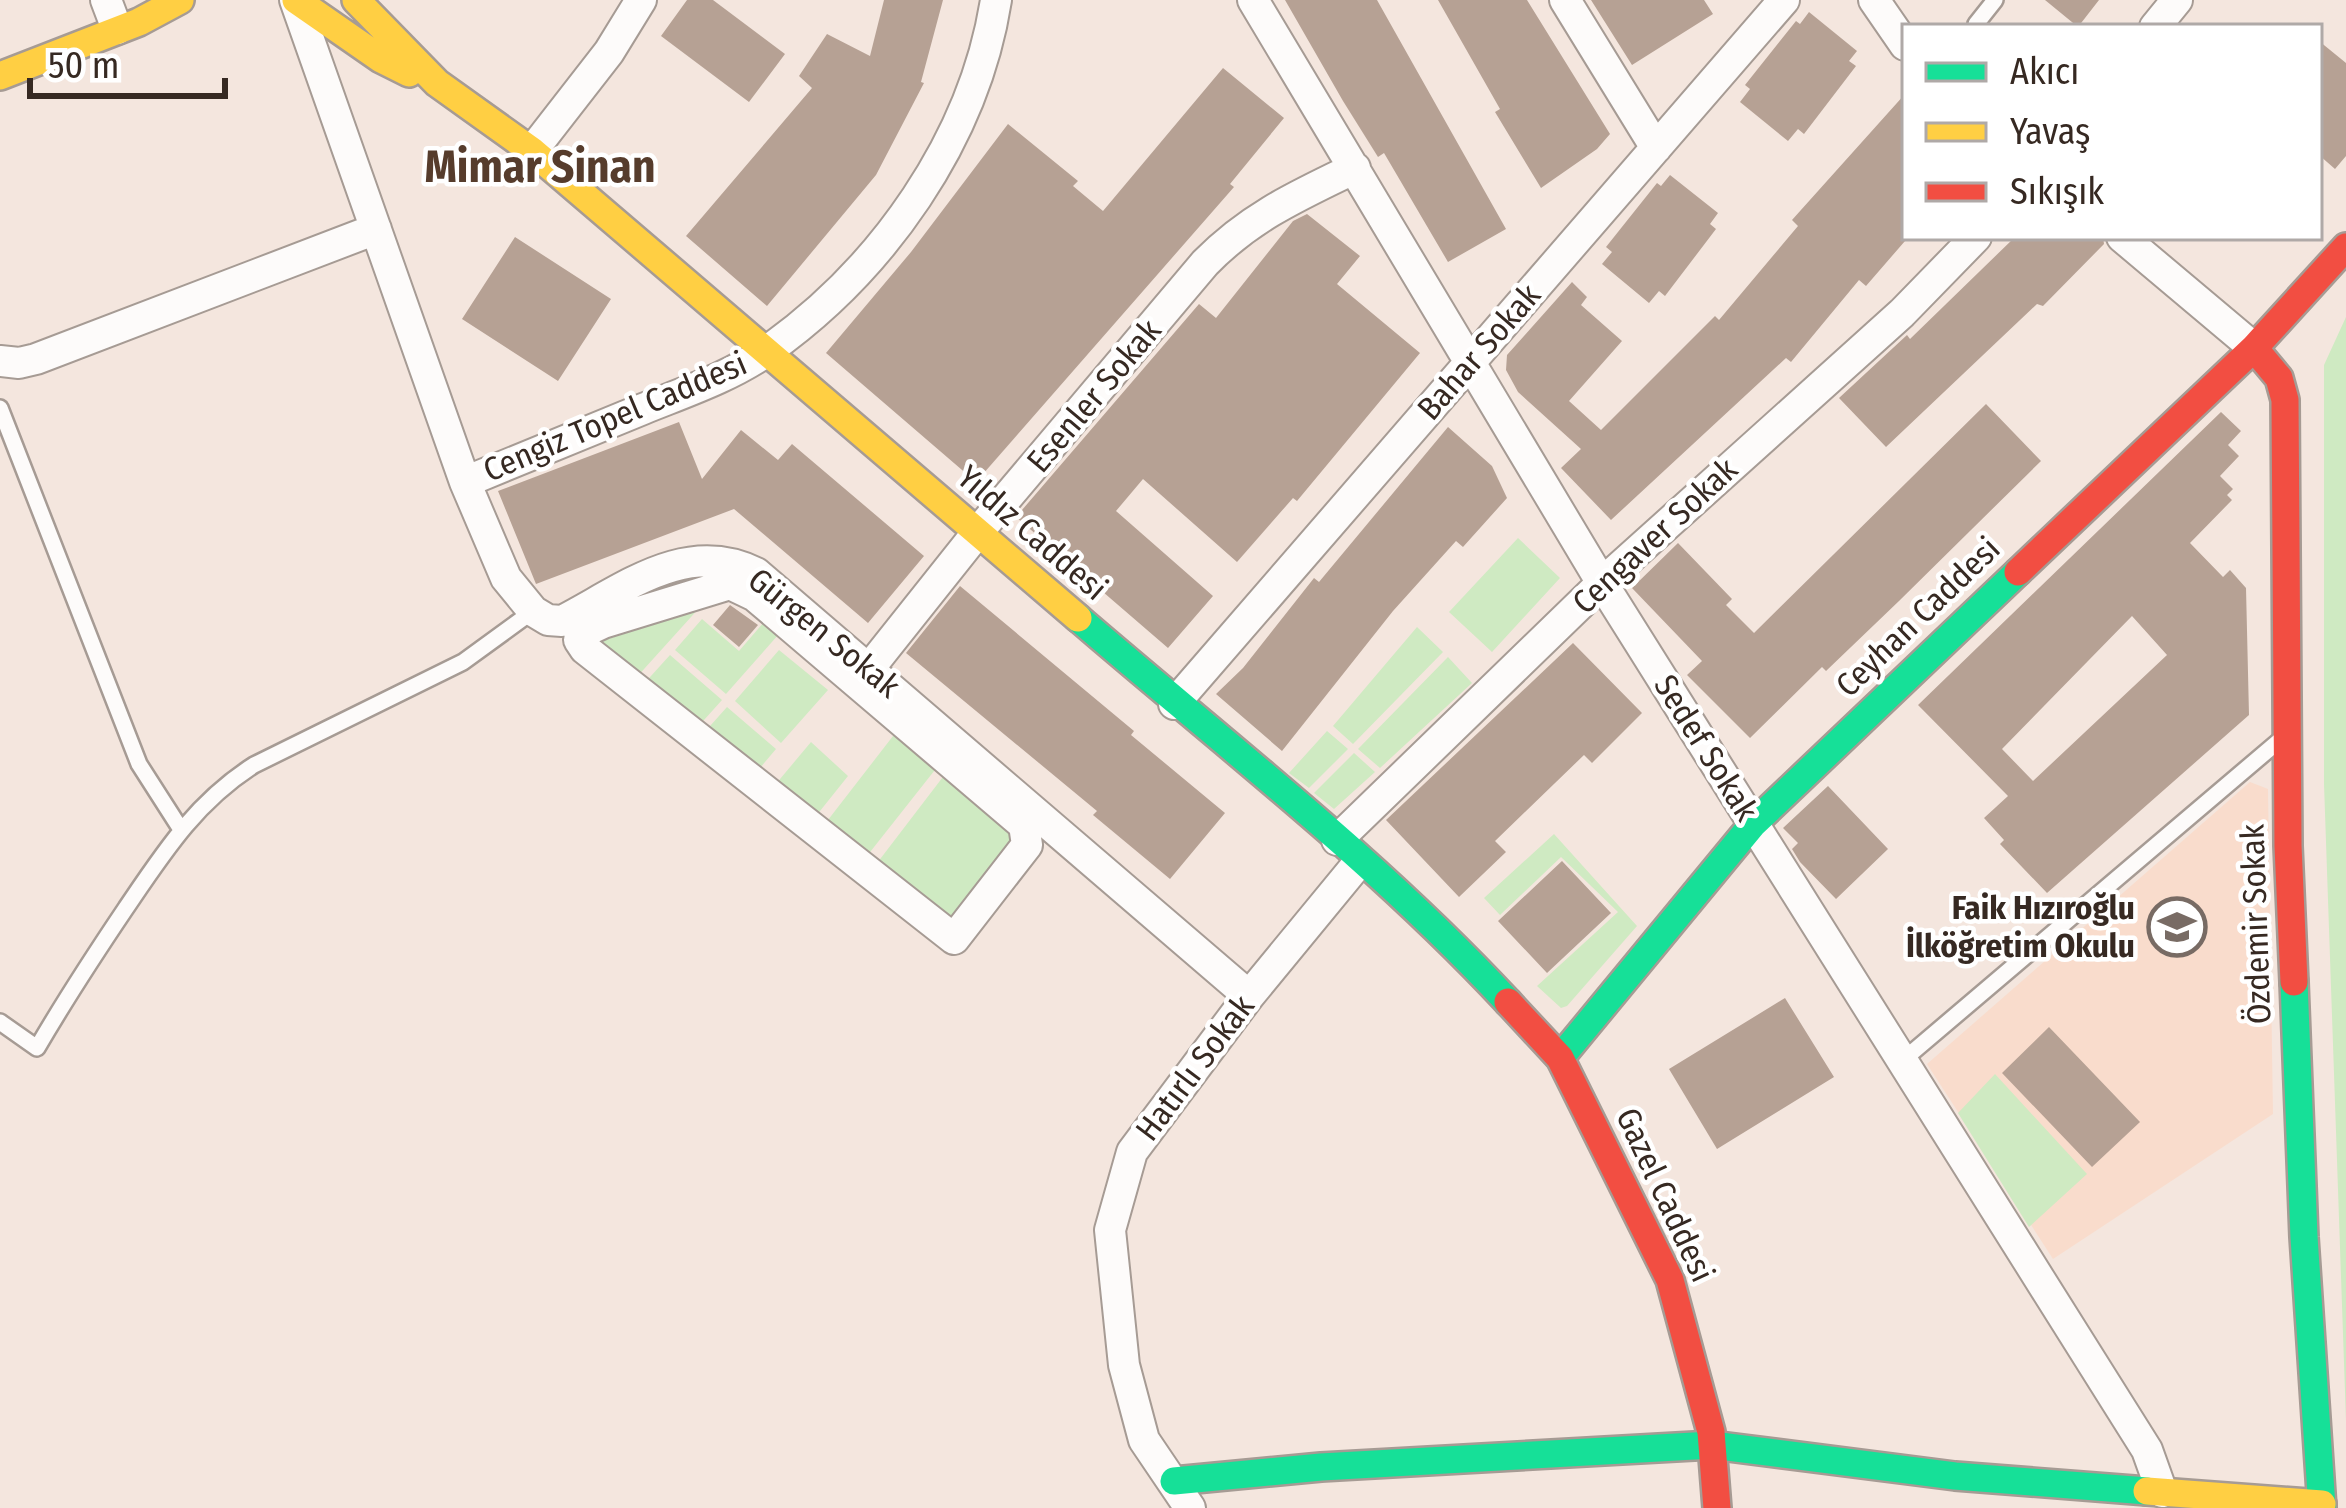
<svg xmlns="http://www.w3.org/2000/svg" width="2346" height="1508" viewBox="0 0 2346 1508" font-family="'Fira Sans Condensed',sans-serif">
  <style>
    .built { fill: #f9dccc }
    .green { fill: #cfeac2 }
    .building { fill: #b6a194; fill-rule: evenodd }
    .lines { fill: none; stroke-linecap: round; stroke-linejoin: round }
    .lane-casing { stroke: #a69b94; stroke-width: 20 }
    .street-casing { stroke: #a69b94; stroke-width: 34 }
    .fast-casing { stroke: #a69b94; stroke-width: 32 }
    .slow-casing { stroke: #a69b94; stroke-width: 32 }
    .jam-casing { stroke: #a69b94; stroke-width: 32 }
    .lane { stroke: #fdfbfa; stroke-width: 15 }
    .street { stroke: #fdfbfa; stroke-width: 30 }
    .fast { stroke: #16e098; stroke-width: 27 }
    .slow { stroke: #ffcf43; stroke-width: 27 }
    .jam { stroke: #f24e42; stroke-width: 27 }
    .labels { text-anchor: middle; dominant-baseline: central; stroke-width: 9; stroke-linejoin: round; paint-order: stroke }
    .street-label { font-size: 33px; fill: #362922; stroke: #fff }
    .poi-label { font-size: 33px; font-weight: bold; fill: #362922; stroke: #fff; text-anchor: end }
    .district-label { font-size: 45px; font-weight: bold; fill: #563c2c; stroke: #fff }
  </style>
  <rect width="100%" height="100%" fill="#f4e6de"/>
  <path class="built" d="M2250 782 2268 789 2273 1114 2053 1259 1927 1064Z"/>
  <path class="green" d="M2346 317V1421L2324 784V365Z
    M1518 538 1560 578 1492 652 1449 612Z
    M710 596 635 679 587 637Z
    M702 619 739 651 764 622 786 626 726 694 675 650Z
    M1417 627 1443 652 1353 744 1333 726Z
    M779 650 828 690 781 743 735 701Z
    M670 655 722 700 695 730 641 687Z
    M1448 657 1472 683 1380 768 1358 749Z
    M727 707 776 749 754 775 702 735Z
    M900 727 942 761 863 861 821 829Z
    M1327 731 1348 749 1309 788 1289 773Z
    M811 742 848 776 812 821 770 791Z
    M1354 753 1375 772 1334 809 1314 793Z
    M949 769 1016 824 1009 834 1015 839 952 932 871 871Z
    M1554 834 1637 926 1567 1006 1561 1008 1537 986 1618 912 1561 857 1500 915 1484 898Z
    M1995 1074 2087 1174 2029 1227 1958 1113Z"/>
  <path class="building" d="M687 0H713L785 54 749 102 661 36Z
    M884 0H943L921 82 924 83 876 175 767 306 686 236 812 88 799 76 827 34 870 56Z
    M1285 0H1377L1506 229 1448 262 1384 153 1378 157 1343 101Z
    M1438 0H1527L1610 134 1597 149 1541 188 1495 112 1500 109Z
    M1591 0H1704L1713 14 1632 65Z
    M2045 0H2099L2078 27Z
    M1809 12 1857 51 1849 61 1856 66 1804 134 1798 129 1788 141 1740 102 1750 89 1745 85 1796 21 1800 24Z
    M2319 41 2346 63V156L2335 169 2319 155Z
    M1223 68 1284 118 1230 184 1234 187 976 482 826 353 911 252 1008 124 1078 181 1073 186 1103 211Z
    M1905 94V241L1866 286 1859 280 1791 362 1786 358 1611 520 1561 468 1581 449 1518 392 1506 370 1507 355 1572 282 1587 297 1581 305 1622 341 1569 401 1601 430 1715 316 1719 320 1798 226 1792 220Z
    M1670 175 1718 213 1710 224 1716 229 1665 296 1659 291 1649 303 1602 264 1612 252 1606 247 1657 183 1661 186Z
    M1307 214 1360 256 1337 284 1420 353 1297 501 1293 498 1237 562 1143 479 1116 511 1213 596 1168 648 1016 517 1199 304 1216 318 1293 221Z
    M515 237 611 299 558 381 462 319Z
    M2015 237H2103L2104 244 2043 306 2037 304 1886 447 1839 398 1907 335 1910 339Z
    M1986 404 2041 461 1899 601 1826 671 1822 667 1750 738 1687 675 1702 661 1632 588 1678 543 1732 599 1726 605 1754 633Z
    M2221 412 2241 431 2228 445 2239 456 2220 476 2233 489 2227 495 2232 500 2190 543 2223 577 2230 570 2246 588 2249 715 2047 893 2000 844 2004 840 1984 818 2008 796 1918 705ZM2132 616 2167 655 2033 781 2002 749Z
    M679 422 702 479 741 430 778 460 792 444 924 556 868 623 734 509 536 584 498 491Z
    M1448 427 1492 466 1507 498 1463 547 1456 541 1393 611 1282 751 1216 694 1243 668 1314 578 1319 582Z
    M960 586 1134 731 1131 735 1225 813 1170 879 1093 815 1097 811 906 653Z
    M730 605 758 625 739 647 713 625Z
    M1573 643 1642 713 1592 763 1584 755 1495 841 1506 852 1459 897 1386 820Z
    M1828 786 1888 849 1836 899 1800 862 1792 849 1798 843 1783 828Z
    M1562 861 1611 913 1547 973 1498 921Z
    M1785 998 1834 1077 1717 1149 1669 1069Z
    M2049 1027 2140 1122 2092 1167 2002 1073Z"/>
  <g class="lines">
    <defs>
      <path id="lane" d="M1976 24 1995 0
        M0 408 139 764 180 828
        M0 1022 37 1048C65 1000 95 954 126 908 164 852 196 802 254 765L463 662 533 611
        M1902 1061 2280 740"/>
      <path id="street" d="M106 0 117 29
        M295 0 465 482 506 578 533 611 548 620 562 621C624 589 686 538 756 573L1249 996
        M1253 0 1602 583 2147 1450 2162 1492
        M1565 0 1656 148
        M1874 0 1905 45
        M2155 27 2177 0
        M532 151 609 52 641 0
        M2122 237 2254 348
        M0 361 19 363 36 359 376 229
        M465 482C525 458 584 433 643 409 685 392 730 377 767 351 882 270 974 140 996 0
        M730 584 755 596 1024 825 1027 845 954 939 585 649 579 640 586 631 603 623Z
        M860 680 977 533 1205 263C1250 217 1297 196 1355 168
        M1174 704 1784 0
        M1337 840 1602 583 1902 313 1976 237
        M1190 1508 1144 1440 1124 1365 1110 1230 1132 1152 1249 996 1360 861"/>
      <path id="fast" d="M1078 618C1223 743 1378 862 1508 1002
        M2294 982 2304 1237 2322 1508
        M1560 1058 1753 824 2018 572
        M1174 1481 1321 1467 1712 1445 1955 1476 2147 1491"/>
      <path id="slow" d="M296 0 381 59 409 73
        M356 0 437 83 532 151 1078 618
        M0 76 139 22 180 0
        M2147 1491 2322 1504"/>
      <path id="jam" d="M2254 348 2279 378 2285 400 2288 846 2294 982
        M2018 572 2254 348 2346 247
        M1508 1002 1560 1058 1670 1280 1711 1432 1717 1508"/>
    </defs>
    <use href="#lane" class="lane-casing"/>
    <use href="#street" class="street-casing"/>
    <use href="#fast" class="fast-casing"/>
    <use href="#slow" class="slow-casing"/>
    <use href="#jam" class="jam-casing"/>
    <use href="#lane" class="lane"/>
    <use href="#street" class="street"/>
    <use href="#fast" class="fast"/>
    <use href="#slow" class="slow"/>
    <use href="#jam" class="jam"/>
  </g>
  <defs>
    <symbol id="school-ring" viewBox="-11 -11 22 22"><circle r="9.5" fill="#fff" stroke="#786b64" stroke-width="1.5"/><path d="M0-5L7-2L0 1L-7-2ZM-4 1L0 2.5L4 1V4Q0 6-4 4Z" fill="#786b64"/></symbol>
  </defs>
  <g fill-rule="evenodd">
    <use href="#school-ring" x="2144" y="894" width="66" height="66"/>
  </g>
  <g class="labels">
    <g class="street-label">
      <text transform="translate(1479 352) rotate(-49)">Bahar Sokak</text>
      <text transform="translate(1094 396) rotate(-50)">Esenler Sokak</text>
      <text transform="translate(615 417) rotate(-23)">Cengiz Topel Caddesi</text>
      <text transform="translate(1032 533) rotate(41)">Yıldız Caddesi</text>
      <text transform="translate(1655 536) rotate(-43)">Cengaver Sokak</text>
      <text transform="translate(1918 617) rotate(-44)">Ceyhan Caddesi</text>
      <text transform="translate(824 633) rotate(39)">Gürgen Sokak</text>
      <text transform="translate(1706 748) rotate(58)">Sedef Sokak</text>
      <text transform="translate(2256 924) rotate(-92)">Özdemir Sokak</text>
      <text transform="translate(1195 1068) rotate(-53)">Hatırlı Sokak</text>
      <text transform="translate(1665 1195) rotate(65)">Gazel Caddesi</text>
    </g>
    <g class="poi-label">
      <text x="2135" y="908">Faik Hızıroğlu<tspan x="2135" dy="38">İlköğretim Okulu</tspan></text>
    </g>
    <g class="district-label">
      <text x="540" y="167">Mimar Sinan</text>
    </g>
  </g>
  <rect x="1902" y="24" width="420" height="216" fill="#ffffff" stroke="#afa9a7" stroke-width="3"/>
  <rect x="1926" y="63" width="60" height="18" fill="#16e098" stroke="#afa9a7" stroke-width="3"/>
  <text x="2010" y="84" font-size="36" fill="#362922">Akıcı</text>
  <rect x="1926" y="123" width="60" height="18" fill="#ffcf43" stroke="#afa9a7" stroke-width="3"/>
  <text x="2010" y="144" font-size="36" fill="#362922">Yavaş</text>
  <rect x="1926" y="183" width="60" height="18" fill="#f24e42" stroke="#afa9a7" stroke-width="3"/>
  <text x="2010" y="204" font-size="36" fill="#362922">Sıkışık</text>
  <path d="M30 78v18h195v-18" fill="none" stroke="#362922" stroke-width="6"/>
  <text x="48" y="78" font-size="36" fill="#362922" stroke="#ffffff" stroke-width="9" paint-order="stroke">50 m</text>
</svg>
